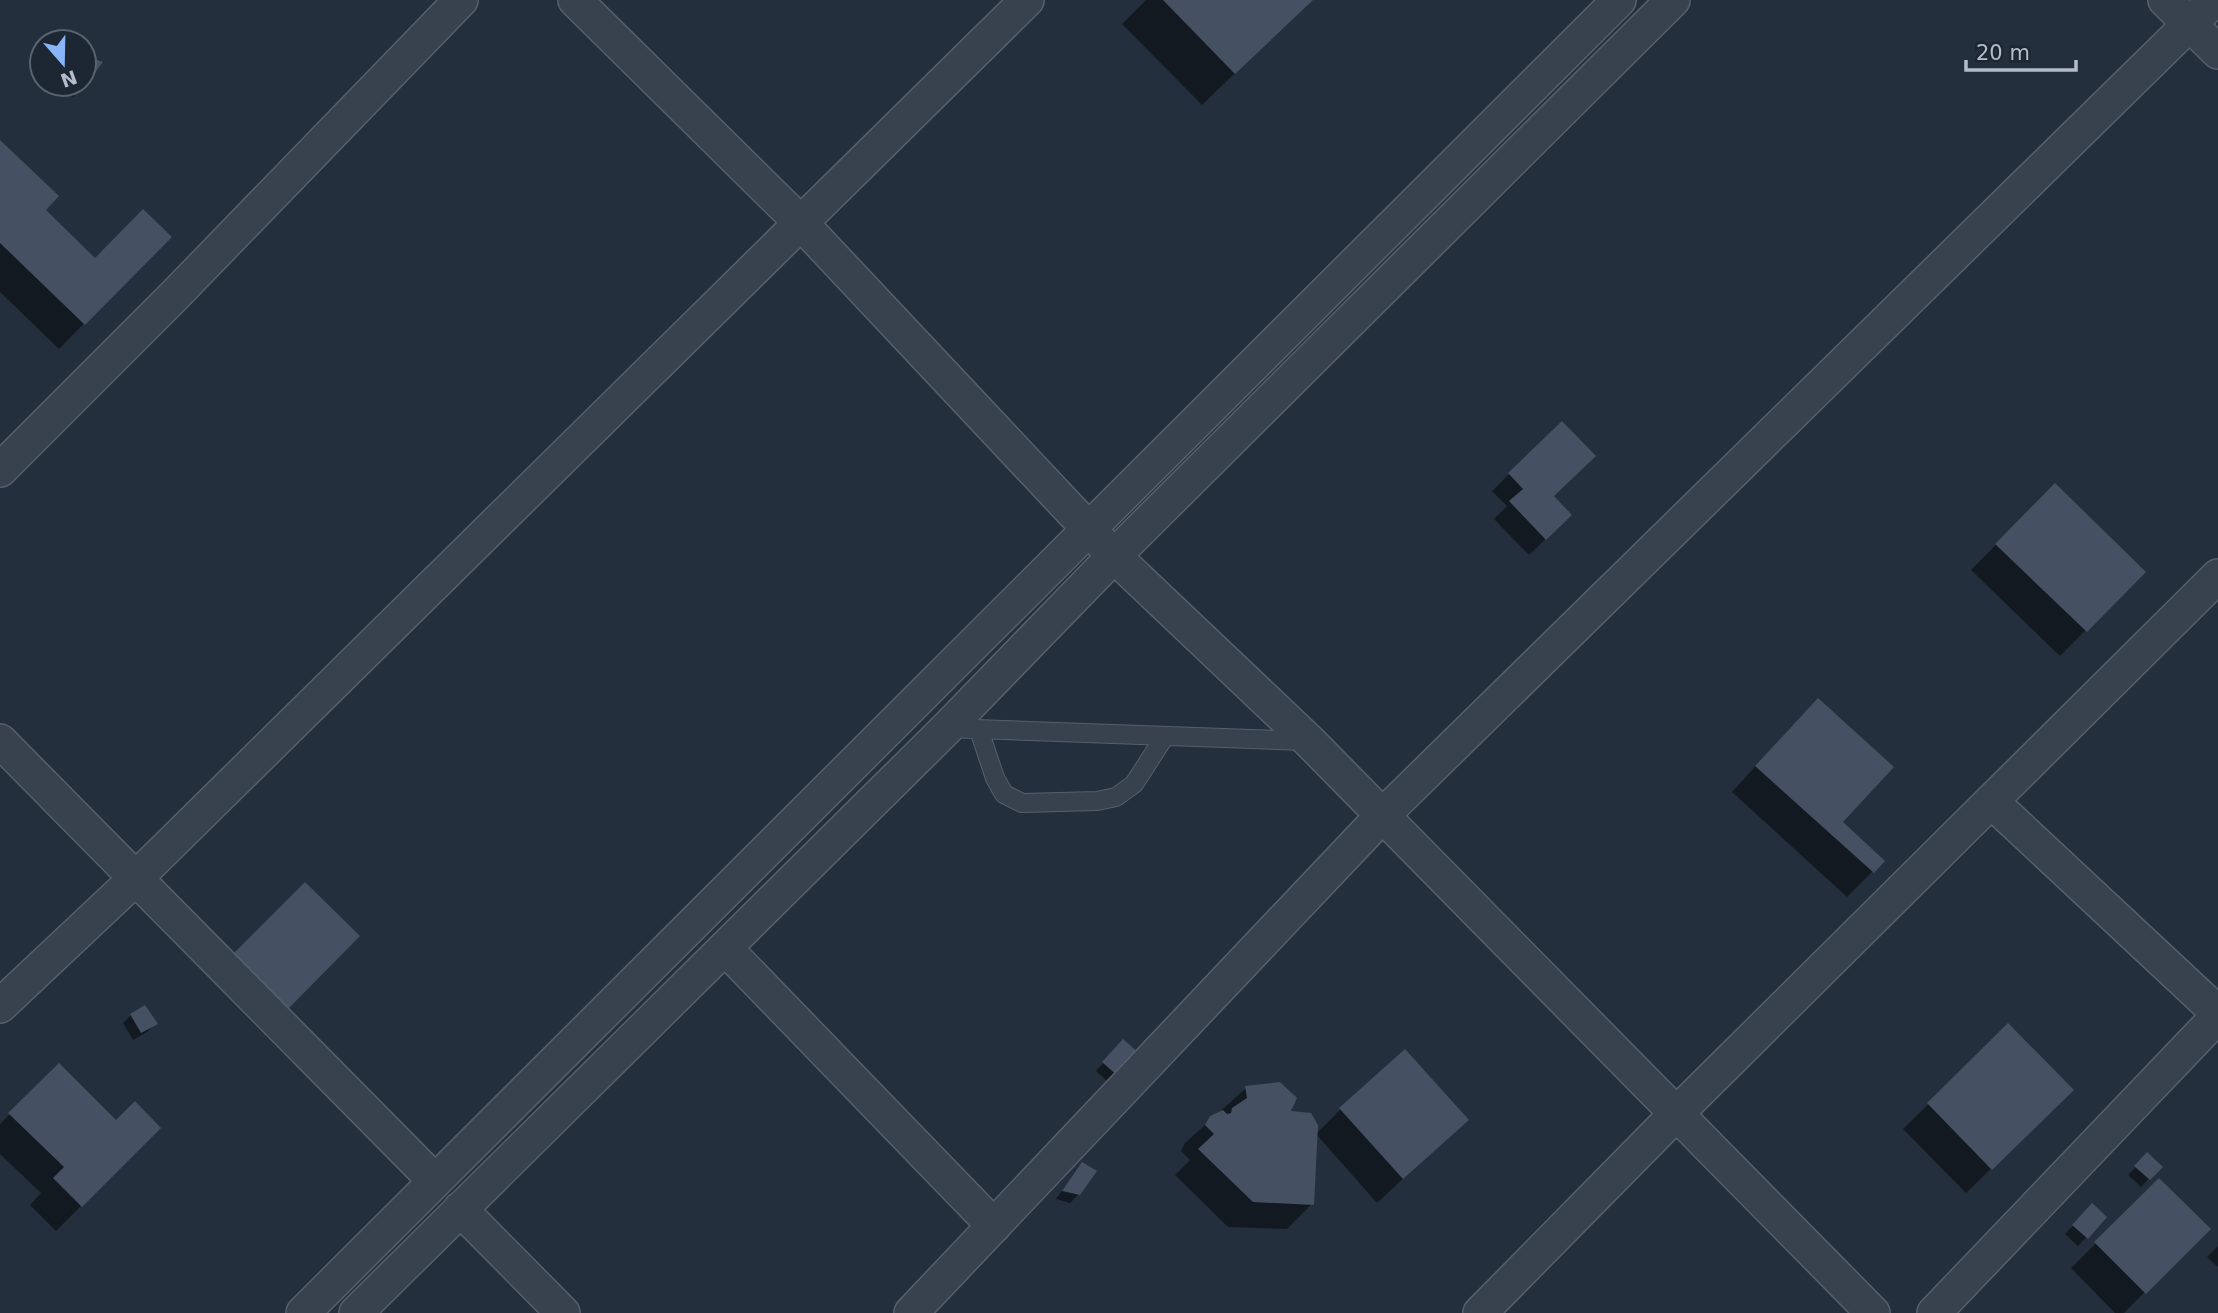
<svg xmlns="http://www.w3.org/2000/svg" width="2218" height="1313" viewBox="0 0 2218 1313" font-family="'DejaVu Sans',sans-serif">
  <style>
    .shadow { fill: #0007 }
    .building { fill: #455162 }
    .lines { fill: none; stroke-linecap: round; stroke-linejoin: round }
    .lane-casing { stroke: #565f6c; stroke-width: 20 }
    .street-casing { stroke: #565f6c; stroke-width: 36 }
    .lane { stroke: #38414e; stroke-width: 18 }
    .street { stroke: #38414e; stroke-width: 33 }
  </style>
  <rect width="100%" height="100%" fill="#242f3e"/>
  <path class="shadow" d="M1146 0H1311L1202 105 1122 24Z
    M84 58 100 63 81 89 73 97 60 87 63 84H84Z
    M0 142 43 210 95 260 169 237 59 349 0 292Z
    M1509 474 1552 497 1553 532 1529 555 1494 519 1507 506 1492 491Z
    M2055 485 2143 572 2060 656 1971 570Z
    M1793 725 1841 822 1883 861 1847 897 1732 792Z
    M145 1007 155 1024 147 1032 133 1040 123 1023 131 1015Z
    M2008 1026 2047 1114 1966 1193 1903 1129Z
    M1123 1042 1137 1054 1110 1084 1096 1071Z
    M59 1065 116 1122 159 1128 56 1231 30 1205 41 1193 0 1154V1124Z
    M1246 1088 1289 1112 1316 1134 1341 1109 1466 1120 1377 1203 1316 1134 1312 1204 1287 1229 1228 1227 1175 1175 1190 1160 1181 1151 1185 1143Z
    M2147 1155 2160 1167 2141 1187 2128 1175Z
    M1082 1164 1079 1194 1070 1203 1056 1199Z
    M2159 1180 2208 1229 2124 1313H2115L2071 1268Z
    M2092 1206 2105 1217 2078 1246 2065 1234Z
    M2218 1246V1267L2207 1257Z"/>
  <path class="building" d="M1163 0H1313L1235 74Z
    M84 55 103 62 82 90 74 84H84Z
    M0 140 59 196 46 210 95 258 143 209 172 237 85 325 0 243Z
    M1562 421 1596 456 1554 496 1572 515 1546 540 1509 501 1523 489 1508 473Z
    M2055 483 2146 572 2087 632 1995 544Z
    M1818 698 1894 767 1843 822 1885 861 1874 873 1755 766Z
    M305 882 360 936 285 1012 230 957Z
    M145 1005 158 1024 141 1033 130 1014Z
    M2008 1023 2074 1090 1992 1170 1927 1103Z
    M1123 1039 1140 1054 1119 1077 1102 1062Z
    M1405 1049 1469 1120 1403 1179 1339 1108Z
    M59 1063 116 1120 135 1101 161 1128 82 1207 53 1178 64 1167 8 1113Z
    M1280 1082 1297 1098 1291 1111 1311 1113 1318 1125 1314 1205 1253 1202 1198 1149 1214 1134 1205 1125 1210 1116 1223 1110 1227 1114 1231 1113 1232 1108 1247 1098 1245 1086Z
    M2147 1152 2163 1167 2150 1180 2134 1166Z
    M1082 1162 1097 1171 1080 1195 1062 1191Z
    M2159 1178 2211 1229 2146 1294 2094 1242Z
    M2092 1203 2107 1217 2088 1239 2072 1225Z"/>
  <g class="lines">
    <defs>
      <path id="lane" d="M947 728 1306 741
        M979 730 995 778 1004 794 1022 803 1097 801 1116 797 1134 784 1165 736"/>
      <path id="street" d="M575 0 802 224 1114 556 1309 741 1873 1313
        M2165 0 2218 52
        M0 470 176 294 461 0
        M0 741 435 1181
        M1991 801 2218 1013
        M725 948 994 1226
        M0 1006 136 878 1027 0
        M460 1209 563 1313
        M303 1313 1619 0
        M356 1313 947 728 1114 556 1673 0
        M911 1313 1381 817 2214 0
        M1480 1313 1675 1115 2218 576
        M1934 1313 2218 1016"/>
    </defs>
    <use href="#lane" class="lane-casing"/>
    <use href="#street" class="street-casing"/>
    <use href="#lane" class="lane"/>
    <use href="#street" class="street"/>
  </g>
  <g transform="translate(63 63) rotate(160)"><circle r="33" fill="#1d2633" stroke="#59626f" stroke-width="2"/>
  <path d="M0-5L12 26L0 18L-12 26Z" fill="#8ab4f8"/>
  <text y="-10" font-size="19" font-weight="bold" text-anchor="middle" fill="#b4bcc9">N</text>
  </g>
  <path d="M1966 60v10h110v-10" fill="none" stroke="#b4bcc9" stroke-width="3.5"/>
  <text x="1976" y="60" font-size="21" fill="#b4bcc9" stroke="#1d2633" stroke-width="5" paint-order="stroke">20 m</text>
</svg>
